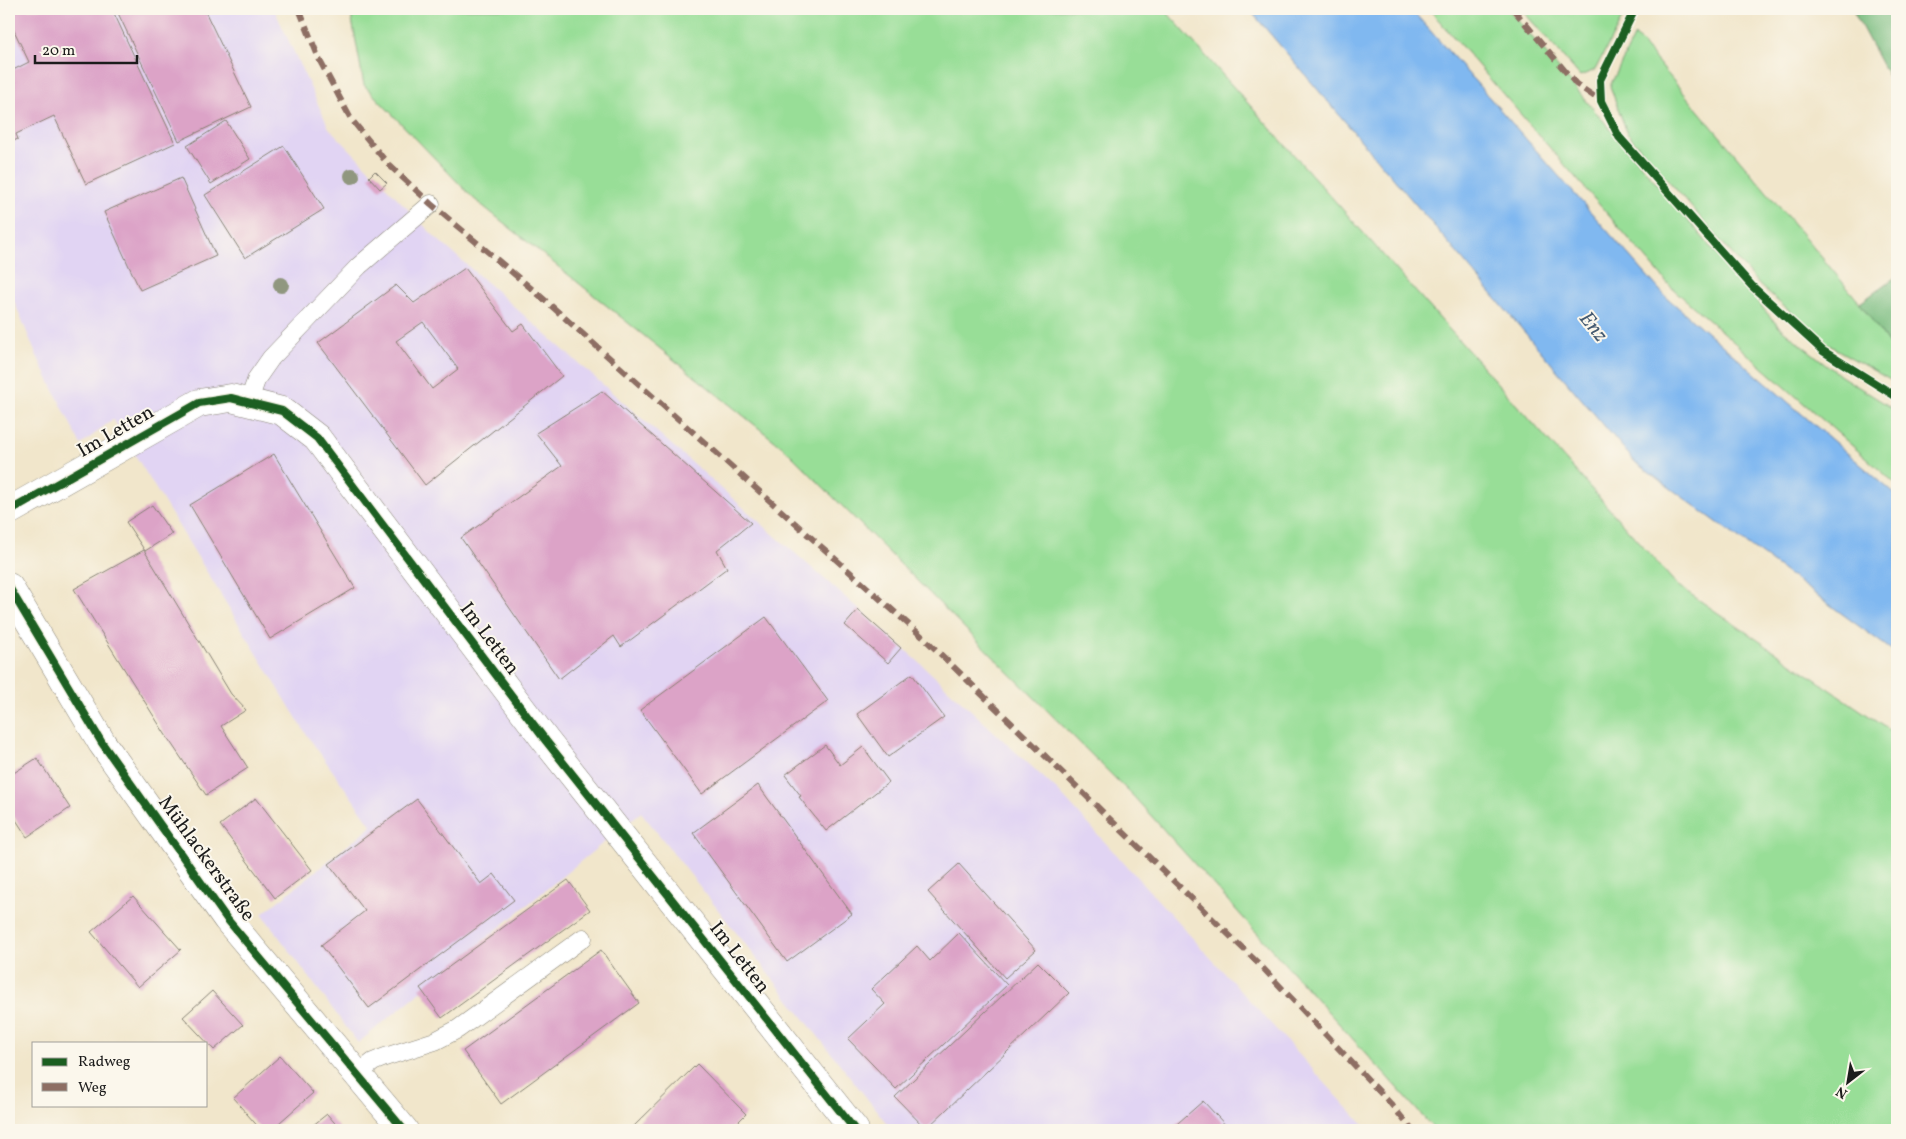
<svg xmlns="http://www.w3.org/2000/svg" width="1906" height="1139" viewBox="0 0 1906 1139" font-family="Vollkorn,serif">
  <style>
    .built { fill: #e1d4f3 }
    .green { fill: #98de97; stroke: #5a7d5a }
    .forest { fill: #7abd80; stroke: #4b6c4e }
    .water { fill: #80b8f0; stroke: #4e6a86 }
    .building { fill: #dca3c7; fill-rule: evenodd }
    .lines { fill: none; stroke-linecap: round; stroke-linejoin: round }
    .lane-casing { stroke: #868174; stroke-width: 19 }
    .street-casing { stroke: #868174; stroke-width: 29 }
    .secondary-casing { stroke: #868174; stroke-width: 29 }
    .lane { stroke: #fff; stroke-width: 18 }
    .street { stroke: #fff; stroke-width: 28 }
    .secondary { stroke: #fff; stroke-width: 28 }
    .quiet { stroke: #8d6e63; stroke-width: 6; stroke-dasharray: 12 6; stroke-linecap: butt }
    .cycleway-casing { stroke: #fbf7ec; stroke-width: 11 }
    .cycleway { stroke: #1b5e20; stroke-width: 8 }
    .tree { fill: #90977f }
    .labels { text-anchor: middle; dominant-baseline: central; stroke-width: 4; stroke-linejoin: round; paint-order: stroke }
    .street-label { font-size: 20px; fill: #1c1c1c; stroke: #fbf7ec }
    .water-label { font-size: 21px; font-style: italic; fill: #445a71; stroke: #fbf7ec }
  </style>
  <rect width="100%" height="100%" fill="#fbf7ec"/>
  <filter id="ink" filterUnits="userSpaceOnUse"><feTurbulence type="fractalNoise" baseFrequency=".02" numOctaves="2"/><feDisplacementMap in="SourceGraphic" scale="10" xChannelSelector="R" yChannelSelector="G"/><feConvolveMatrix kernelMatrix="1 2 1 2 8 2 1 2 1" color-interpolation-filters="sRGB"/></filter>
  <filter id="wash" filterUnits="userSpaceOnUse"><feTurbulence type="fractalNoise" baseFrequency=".0096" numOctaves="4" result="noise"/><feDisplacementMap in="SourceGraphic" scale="20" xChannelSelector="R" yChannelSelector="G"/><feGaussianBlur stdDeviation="1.12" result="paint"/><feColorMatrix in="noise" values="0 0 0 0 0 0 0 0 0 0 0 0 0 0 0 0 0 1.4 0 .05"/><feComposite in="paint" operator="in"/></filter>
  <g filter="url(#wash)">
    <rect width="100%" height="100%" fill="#f1e6cb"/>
    <path class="built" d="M9 9H274L329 128 436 238 919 662 1059 792 1368 1130H892L641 812 358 1043 262 914 372 826 307 735 113 419 81 445 36 354 9 289Z"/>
    <path class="green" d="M350 9H1164L1677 585 1897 735V1130H1435L1135 798 786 450 473 198 364 85Z
      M1429 9H1508L1779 327 1841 376 1897 411V485L1671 287Z
      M1521 9H1627L1595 70 1580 76Z
      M1635 35 1860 303 1897 356V384L1829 345 1760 286 1627 133 1610 86Z"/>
    <path class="forest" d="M1852 9H1897V93Z
      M1897 276V356L1860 303Z"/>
    <path class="water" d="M1249 9H1411L1665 296 1897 496V654L1636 463Z"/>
    <g id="blocks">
      <path class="building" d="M9 9H112L175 143 86 184 54 116 16 134 18 139 9 143V72L29 62 9 20Z
        M122 9H204L251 107 179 141 117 11Z
        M226 121 250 159 211 184 187 146Z
        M284 146 324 209 245 258 205 195Z
        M375 171 387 183 380 189 369 177Z
        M181 178 216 256 140 290 104 212Z
        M465 268 513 331 523 324 562 376 425 485 318 343 396 285 414 303ZM423 322 458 369 432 389 396 341Z
        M602 391 751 523 717 550 727 568 621 647 614 636 559 679 461 538 562 466 536 433Z
        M274 454 355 588 270 639 190 505Z
        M152 505 172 534 145 551 126 522Z
        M144 550 231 694 246 710 221 726 248 768 206 795 165 734 74 589Z
        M858 610 901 648 888 663 845 625Z
        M766 617 828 701 702 794 640 710Z
        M912 674 944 717 888 757 857 714Z
        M825 745 840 765 863 747 889 782 826 831 799 797 801 796 785 775Z
        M37 758 70 808 27 837 9 809V776Z
        M758 785 852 914 787 962 693 833Z
        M256 798 312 870 275 898 220 825Z
        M417 799 481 884 494 874 514 900 369 1008 321 945 365 911 329 864Z
        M959 864 1036 950 1005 978 928 892Z
        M568 880 590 910 442 1018 420 988Z
        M133 896 181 950 138 987 91 932Z
        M959 933 1007 985 896 1089 848 1039 885 1004 871 989 917 946 930 961Z
        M601 950 639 1003 501 1104 463 1051Z
        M1038 962 1069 993 926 1129 895 1097Z
        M212 991 243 1025 214 1050 183 1017Z
        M280 1056 313 1093 271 1130H261L233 1098Z
        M697 1064 746 1114 730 1130H634L632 1128Z
        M1203 1101 1230 1130H1170Z
        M327 1114 341 1130H307Z"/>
    </g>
  </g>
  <g filter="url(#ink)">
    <use href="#blocks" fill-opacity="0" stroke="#868174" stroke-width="1"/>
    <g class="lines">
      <defs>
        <path id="lane" d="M248 403 257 378 271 358 359 266 431 204
          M358 1074 373 1062 385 1057 435 1041 458 1029 583 938"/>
        <path id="street" d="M9 511 199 403 231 398 282 411 317 438 546 741 855 1130"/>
        <path id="secondary" d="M9 587 102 743 227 919 404 1130"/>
      </defs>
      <use href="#lane" class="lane-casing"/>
      <use href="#street" class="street-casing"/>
      <use href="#secondary" class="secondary-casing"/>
      <use href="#lane" class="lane"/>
      <use href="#street" class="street"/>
      <use href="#secondary" class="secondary"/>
      <path class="quiet" d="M299 9 320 61 351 119 388 164 431 204 539 295 925 639 1261 966 1391 1104 1412 1130
        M1513 9 1576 84 1601 101"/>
      <defs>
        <path id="cycleway" d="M1635 9 1600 80 1601 101 1619 137 1752 286 1823 351 1897 397
          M9 511 199 403 231 398 282 411 317 438 546 741 855 1130
          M9 587 102 743 227 919 404 1130"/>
      </defs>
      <use href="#cycleway" class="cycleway-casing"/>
      <use href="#cycleway" class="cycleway"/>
    </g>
    <g class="tree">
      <circle cx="352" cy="176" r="8"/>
      <circle cx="281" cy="285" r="8"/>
    </g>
  </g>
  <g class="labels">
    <g class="street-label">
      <text transform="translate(116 432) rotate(-30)">Im Letten</text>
      <text transform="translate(489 639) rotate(53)">Im Letten</text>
      <text transform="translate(206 859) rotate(54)">Mühlackerstraße</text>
      <text transform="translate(739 958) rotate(52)">Im Letten</text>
    </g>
    <g class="water-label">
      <text transform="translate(1593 327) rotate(51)">Enz</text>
    </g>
  </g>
  <rect width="1906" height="1139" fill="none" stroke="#fbf7ec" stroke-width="30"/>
  <rect x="32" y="1042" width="175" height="65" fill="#fbf7ec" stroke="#a29f99"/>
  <rect x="42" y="1058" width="25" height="8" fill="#1b5e20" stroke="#a29f99"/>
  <text x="78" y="1066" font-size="15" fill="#1c1c1c">Radweg</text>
  <rect x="42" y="1083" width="25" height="8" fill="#8d6e63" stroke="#a29f99"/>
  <text x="78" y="1092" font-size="15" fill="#1c1c1c">Weg</text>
  <g transform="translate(1848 1082) rotate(211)" stroke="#fbf7ec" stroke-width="4" paint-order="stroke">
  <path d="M0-4L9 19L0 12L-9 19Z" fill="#1c1c1c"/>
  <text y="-8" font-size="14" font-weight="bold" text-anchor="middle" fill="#1c1c1c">N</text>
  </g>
  <path d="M35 55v8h102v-8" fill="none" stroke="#1c1c1c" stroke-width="2.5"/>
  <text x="42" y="55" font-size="15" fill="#1c1c1c" stroke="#fbf7ec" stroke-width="4" paint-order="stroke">20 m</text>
</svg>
